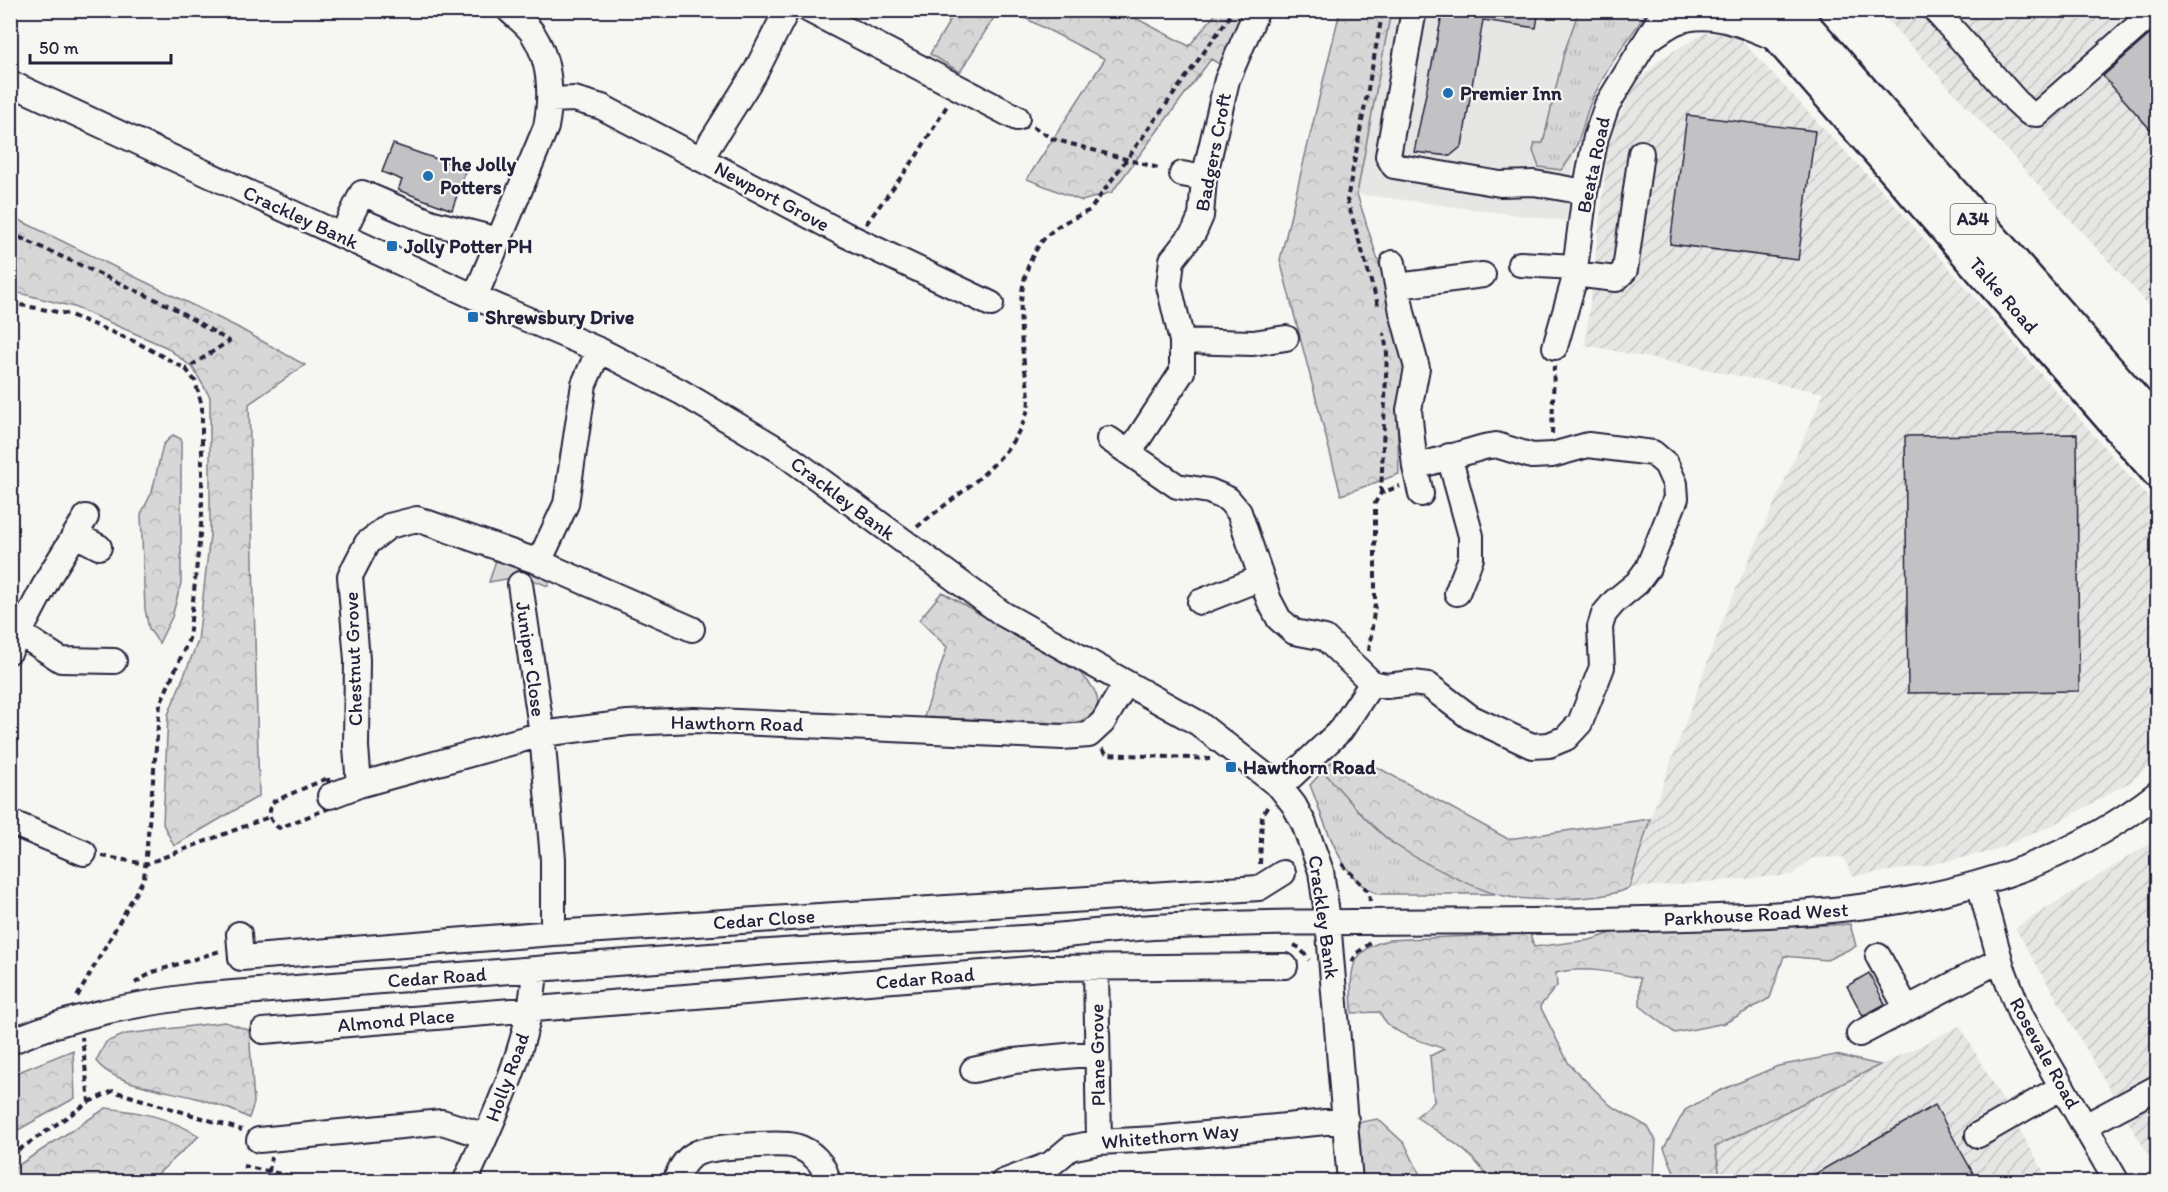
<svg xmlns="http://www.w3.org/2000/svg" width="2168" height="1192" viewBox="0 0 2168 1192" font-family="Itim,sans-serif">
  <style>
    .built { fill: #e6e6e4 }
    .industrial { fill: url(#industrial-furrows) }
    .grass { fill: url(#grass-tufts); stroke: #7c7c89; stroke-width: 1.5 }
    .forest { fill: url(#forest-crowns); stroke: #7c7c89; stroke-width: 1.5 }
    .building { fill: #c2c2c4; stroke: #22223b; stroke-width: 1.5 }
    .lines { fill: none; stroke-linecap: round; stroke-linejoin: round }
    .minor-casing { stroke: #22223b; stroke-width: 28 }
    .highway-casing { stroke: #22223b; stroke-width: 38 }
    .path { stroke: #22223b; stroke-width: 4; stroke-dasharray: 6 4.5; stroke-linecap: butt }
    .minor { stroke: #f6f6f2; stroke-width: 24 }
    .highway { stroke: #f6f6f2; stroke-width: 33 }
    .poi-dot { fill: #1f6fb2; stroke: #f6f6f2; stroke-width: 2 }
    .labels { text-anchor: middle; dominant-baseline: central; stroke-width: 4.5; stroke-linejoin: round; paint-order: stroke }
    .shield { fill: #f6f6f2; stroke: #626272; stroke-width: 1.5 }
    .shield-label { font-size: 18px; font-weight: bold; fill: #22223b }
    .poi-label { font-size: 20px; font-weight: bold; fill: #22223b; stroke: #f6f6f2; text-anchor: start }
    .street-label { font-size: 20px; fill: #22223b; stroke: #f6f6f2 }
  </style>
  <defs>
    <pattern id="industrial-furrows" width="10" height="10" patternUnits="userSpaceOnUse" patternTransform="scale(1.5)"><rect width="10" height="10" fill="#e6e6e4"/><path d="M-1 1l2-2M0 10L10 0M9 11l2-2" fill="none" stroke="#c5c5c4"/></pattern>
    <pattern id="grass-tufts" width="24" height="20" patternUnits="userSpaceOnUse" patternTransform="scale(1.5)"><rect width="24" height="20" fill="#d7d7d7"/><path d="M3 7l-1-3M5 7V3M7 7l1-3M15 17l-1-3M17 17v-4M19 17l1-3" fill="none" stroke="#b8b8b9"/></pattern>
    <pattern id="forest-crowns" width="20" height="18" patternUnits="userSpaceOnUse" patternTransform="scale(1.5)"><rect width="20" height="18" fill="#d7d7d7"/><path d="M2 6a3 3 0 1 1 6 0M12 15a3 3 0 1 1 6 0" fill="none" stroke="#b8b8b9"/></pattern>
  </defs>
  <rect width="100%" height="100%" fill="#f6f6f2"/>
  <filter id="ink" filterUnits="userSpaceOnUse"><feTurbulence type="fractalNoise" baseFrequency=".0167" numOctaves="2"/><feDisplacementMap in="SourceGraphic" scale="12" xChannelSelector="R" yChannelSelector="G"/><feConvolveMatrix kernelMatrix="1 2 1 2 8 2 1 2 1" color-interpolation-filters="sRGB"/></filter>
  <g filter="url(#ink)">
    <path class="built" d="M1574 10 1578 13 1564 53 1543 144 1533 151 1539 167 1561 170 1575 154 1566 221 1357 194 1391 11Z"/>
    <path class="industrial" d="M1879 11H2157V314Z
      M1705 33 1724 34 1739 38 1886 195 2157 508V759L2132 781 2055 824 1990 852 1920 867 1853 876 1843 857 1812 858 1792 875 1629 888 1650 819 1727 609 1824 393 1585 345 1608 148 1617 122 1634 86 1660 59Z
      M2157 839V1170L2015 928Z
      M1960 1026 2049 1181H1721L1715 1147Z"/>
    <path class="grass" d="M1575 11H1648C1627 41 1603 72 1589 107 1580 132 1580 149 1561 170L1539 167 1533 151 1535 143H1543L1564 53 1578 13Z
      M1323 771 1392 843 1449 874 1498 894H1380C1341 885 1324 819 1310 785Z"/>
    <path class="forest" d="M956 10 998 11 960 72 930 54Z
      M1011 11H1122L1189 46 1218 11H1251L1227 69 1211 59 1112 192 1082 201 1027 179 1105 59Z
      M1340 11H1391L1357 194 1404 343 1405 365 1397 413 1399 474 1341 495 1280 260Z
      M11 216 237 327 305 365 249 404 259 796 174 846 163 824 168 715 198 641 210 535V397L193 368 166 347 74 307 11 291Z
      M173 435 181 439V583L172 617 159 643 149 629 145 609 141 514 152 492 163 445Z
      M497 557 553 574 548 586 523 576 489 582Z
      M942 592 1078 671C1103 694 1108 715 1070 724L924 717 947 647 919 620Z
      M1331 762 1354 771 1377 767 1508 839 1650 819 1629 888C1605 900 1531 902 1504 896 1478 891 1415 859 1393 843 1367 824 1345 795 1323 771Z
      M1850 924 1856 946 1827 960 1784 956 1770 998 1725 1023 1675 1033 1640 1006V978C1612 972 1584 966 1556 973L1557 986 1540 1006 1569 1064 1610 1105 1648 1127 1656 1141 1654 1177 1649 1182 1489 1181C1475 1152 1442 1135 1416 1117L1434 1102 1430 1056 1444 1049C1424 1041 1388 1035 1380 1012L1352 1013C1351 976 1345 950 1389 940L1530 933 1534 947 1590 940 1625 929H1740Z
      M225 1022 249 1030 254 1103 249 1118C232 1109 214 1103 196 1098 168 1090 113 1085 96 1061L106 1042 126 1034Z
      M73 1050 75 1098 11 1134V1075Z
      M1836 1055 1880 1065 1715 1147 1721 1181H1678L1664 1148 1685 1110 1719 1091 1778 1066Z
      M106 1108C140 1112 170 1117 199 1136L150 1181H11V1170Z
      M1378 1119 1405 1144 1423 1181H1359L1355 1123Z"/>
    <path class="building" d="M1443 10H1539L1536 28 1483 20 1462 146 1450 156 1414 152Z
      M2157 28V137L2103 76Z
      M1687 115 1815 131 1798 260 1670 244Z
      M393 144 466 169 452 210 398 190 402 180 382 172Z
      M2077 434 2079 691 1908 693 1905 436Z
      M1869 973 1885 1004 1863 1016 1847 986Z
      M1935 1105 1978 1182H1801Z"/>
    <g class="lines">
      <defs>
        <path id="minor" d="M809 10 1017 118
          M1414 10 1388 156 1394 166 1500 184 1534 183 1585 192
          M1935 10 2016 101 2029 113 2038 114 2156 10
          M1650 38C1659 33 1669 24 1679 21 1713 9 1750 28 1780 40
          M10 83 475 297 599 350 681 392 779 450 1003 614 1198 723 1280 787 1294 805 1304 824 1321 871 1328 921 1350 1182
          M551 100 574 99 602 107 844 234 991 304
          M701 158 756 71 787 10
          M1182 174 1204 178
          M342 235 362 193 430 222 499 240
          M1520 264 1575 267
          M1574 274 1616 279 1625 270 1641 153
          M1398 286 1483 275
          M475 297 546 127C552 95 551 62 533 34 528 25 517 18 509 10
          M1182 341 1253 343 1286 338
          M1555 347 1573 284 1585 192 1596 137 1607 105 1665 10
          M1109 439 1177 486 1209 491 1228 499 1239 512 1269 600 1279 619 1294 632 1325 638 1372 683
          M1129 453 1182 372V341L1169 286 1172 260 1194 232 1201 216 1204 178 1227 80 1257 10
          M1449 456 1471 536V558L1457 593
          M1415 467 1421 494
          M76 535 99 547
          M539 562 566 504 584 384 599 350
          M520 584 542 734 553 859V933
          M1200 602 1261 578
          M21 634 61 660 114 661
          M10 651 50 575 86 517
          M359 785 356 747 357 660 350 576 367 543 389 526 417 519 539 562 692 629
          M1280 787 1341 730 1372 683 1386 686 1413 683 1428 685 1470 717 1532 746 1549 745 1566 738 1580 723 1602 667 1600 627 1604 614 1615 601 1637 583 1648 568 1676 498 1675 484 1666 464 1653 453 1588 445 1552 455 1532 456 1496 445 1484 447 1415 467 1409 410 1417 368 1402 312 1393 263
          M330 796 359 785 542 734 628 723 694 720 1062 737 1089 735 1103 722 1126 683
          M10 822 84 853
          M1979 883 2002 967 2021 1016 2117 1182
          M239 934 241 958 553 933 1259 888 1283 873
          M1878 956 1907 1009
          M1096 968 1099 1142
          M263 1031 1043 968 1285 966
          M1859 1034 2000 960
          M10 1042C69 1016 132 1005 196 996 392 980 588 964 784 951 874 945 964 942 1054 936 1087 933 1120 929 1153 927 1303 919 1453 923 1603 920 1797 915 1996 920 2158 793
          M973 1070 1014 1061 1097 1053
          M2085 1126 2158 1087
          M1978 1135 2062 1087
          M259 1140 442 1122 485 1136
          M465 1182C495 1115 531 1043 535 969
          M675 1182C679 1170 685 1158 697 1153 710 1147 781 1142 795 1146 810 1150 827 1165 827 1182
          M1003 1182 1051 1164 1070 1148 1099 1142 1155 1139 1346 1120"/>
        <path id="highway" d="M1756 10 2158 471
          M1790 10 2158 428"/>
      </defs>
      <use href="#minor" class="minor-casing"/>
      <use href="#highway" class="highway-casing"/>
      <path class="path" d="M1033 127 1053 139 1162 169
        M866 224 916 157 948 104
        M10 233 172 307 229 341 186 369
        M10 303 68 314 136 342 186 369 195 381 202 406V515L189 639 160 704 144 878 77 997
        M1378 305 1347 200 1383 10
        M1552 434 1554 366
        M1381 493 1387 353 1384 333
        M917 527C952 498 999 470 1020 429 1035 402 1027 389 1024 363 1018 316 1015 258 1057 227 1067 220 1079 216 1090 210L1230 16
        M1369 651 1375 604V503L1381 493 1400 486
        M1102 749 1107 754 1210 759
        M328 778 332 807 279 828C268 820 267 812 274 801Z
        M102 856 146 864 269 817
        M1260 864 1262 816 1269 804
        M1342 864 1369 892 1370 902
        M1294 945 1300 948 1309 960
        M1352 962 1357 953 1372 942
        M135 983 153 972 220 951
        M89 1102 113 1091 242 1130
        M10 1156 89 1102 82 1037
        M243 1166 319 1182
        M269 1172 271 1157"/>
      <use href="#minor" class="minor"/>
      <use href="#highway" class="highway"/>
    </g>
  </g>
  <g class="poi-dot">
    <circle cx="1448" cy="93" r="6"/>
    <circle cx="428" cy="176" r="6"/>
    <rect x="386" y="240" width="12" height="12" rx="3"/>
    <rect x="467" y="311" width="12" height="12" rx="3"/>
    <rect x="1225" y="761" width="12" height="12" rx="3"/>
  </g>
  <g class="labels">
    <rect class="shield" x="1950.5" y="204" width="45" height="30" rx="4.5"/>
    <g class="shield-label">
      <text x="1973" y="219">A34</text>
    </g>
    <g class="poi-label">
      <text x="1460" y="93">Premier Inn</text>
      <text x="440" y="164">The Jolly<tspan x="440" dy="23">Potters</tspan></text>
      <text x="404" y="246">Jolly Potter PH</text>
      <text x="485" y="317">Shrewsbury Drive</text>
      <text x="1243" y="767">Hawthorn Road</text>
    </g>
    <g class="street-label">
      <text transform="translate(1213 152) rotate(-79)">Badgers Croft</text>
      <text transform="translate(1593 165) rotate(-78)">Beata Road</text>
      <text transform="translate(772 196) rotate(28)">Newport Grove</text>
      <text transform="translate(301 217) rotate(25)">Crackley Bank</text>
      <text transform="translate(2004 295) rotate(49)">Talke Road</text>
      <text transform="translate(843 498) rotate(37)">Crackley Bank</text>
      <text transform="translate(353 659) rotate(-92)">Chestnut Grove</text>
      <text transform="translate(531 659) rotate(82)">Juniper Close</text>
      <text transform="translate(737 723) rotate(1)">Hawthorn Road</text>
      <text transform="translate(1756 914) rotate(-3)">Parkhouse Road West</text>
      <text transform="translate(1324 917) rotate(82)">Crackley Bank</text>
      <text transform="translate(764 919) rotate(-4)">Cedar Close</text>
      <text transform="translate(437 977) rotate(-4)">Cedar Road</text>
      <text transform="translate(925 978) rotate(-5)">Cedar Road</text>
      <text transform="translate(396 1020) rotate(-5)">Almond Place</text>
      <text transform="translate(2045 1053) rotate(61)">Rosevale Road</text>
      <text transform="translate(1097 1055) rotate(-91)">Plane Grove</text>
      <text transform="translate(507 1077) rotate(-70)">Holly Road</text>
      <text transform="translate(1170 1136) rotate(-5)">Whitethorn Way</text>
    </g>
  </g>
  <rect width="2168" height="1192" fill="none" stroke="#f6f6f2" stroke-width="36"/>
  <rect x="18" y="18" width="2132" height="1156" fill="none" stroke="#22223b" stroke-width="2" filter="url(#ink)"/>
  <path d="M30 54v9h141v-9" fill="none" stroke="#22223b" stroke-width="3"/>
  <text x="39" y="54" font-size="18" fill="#22223b" stroke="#f6f6f2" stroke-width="4.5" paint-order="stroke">50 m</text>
</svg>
